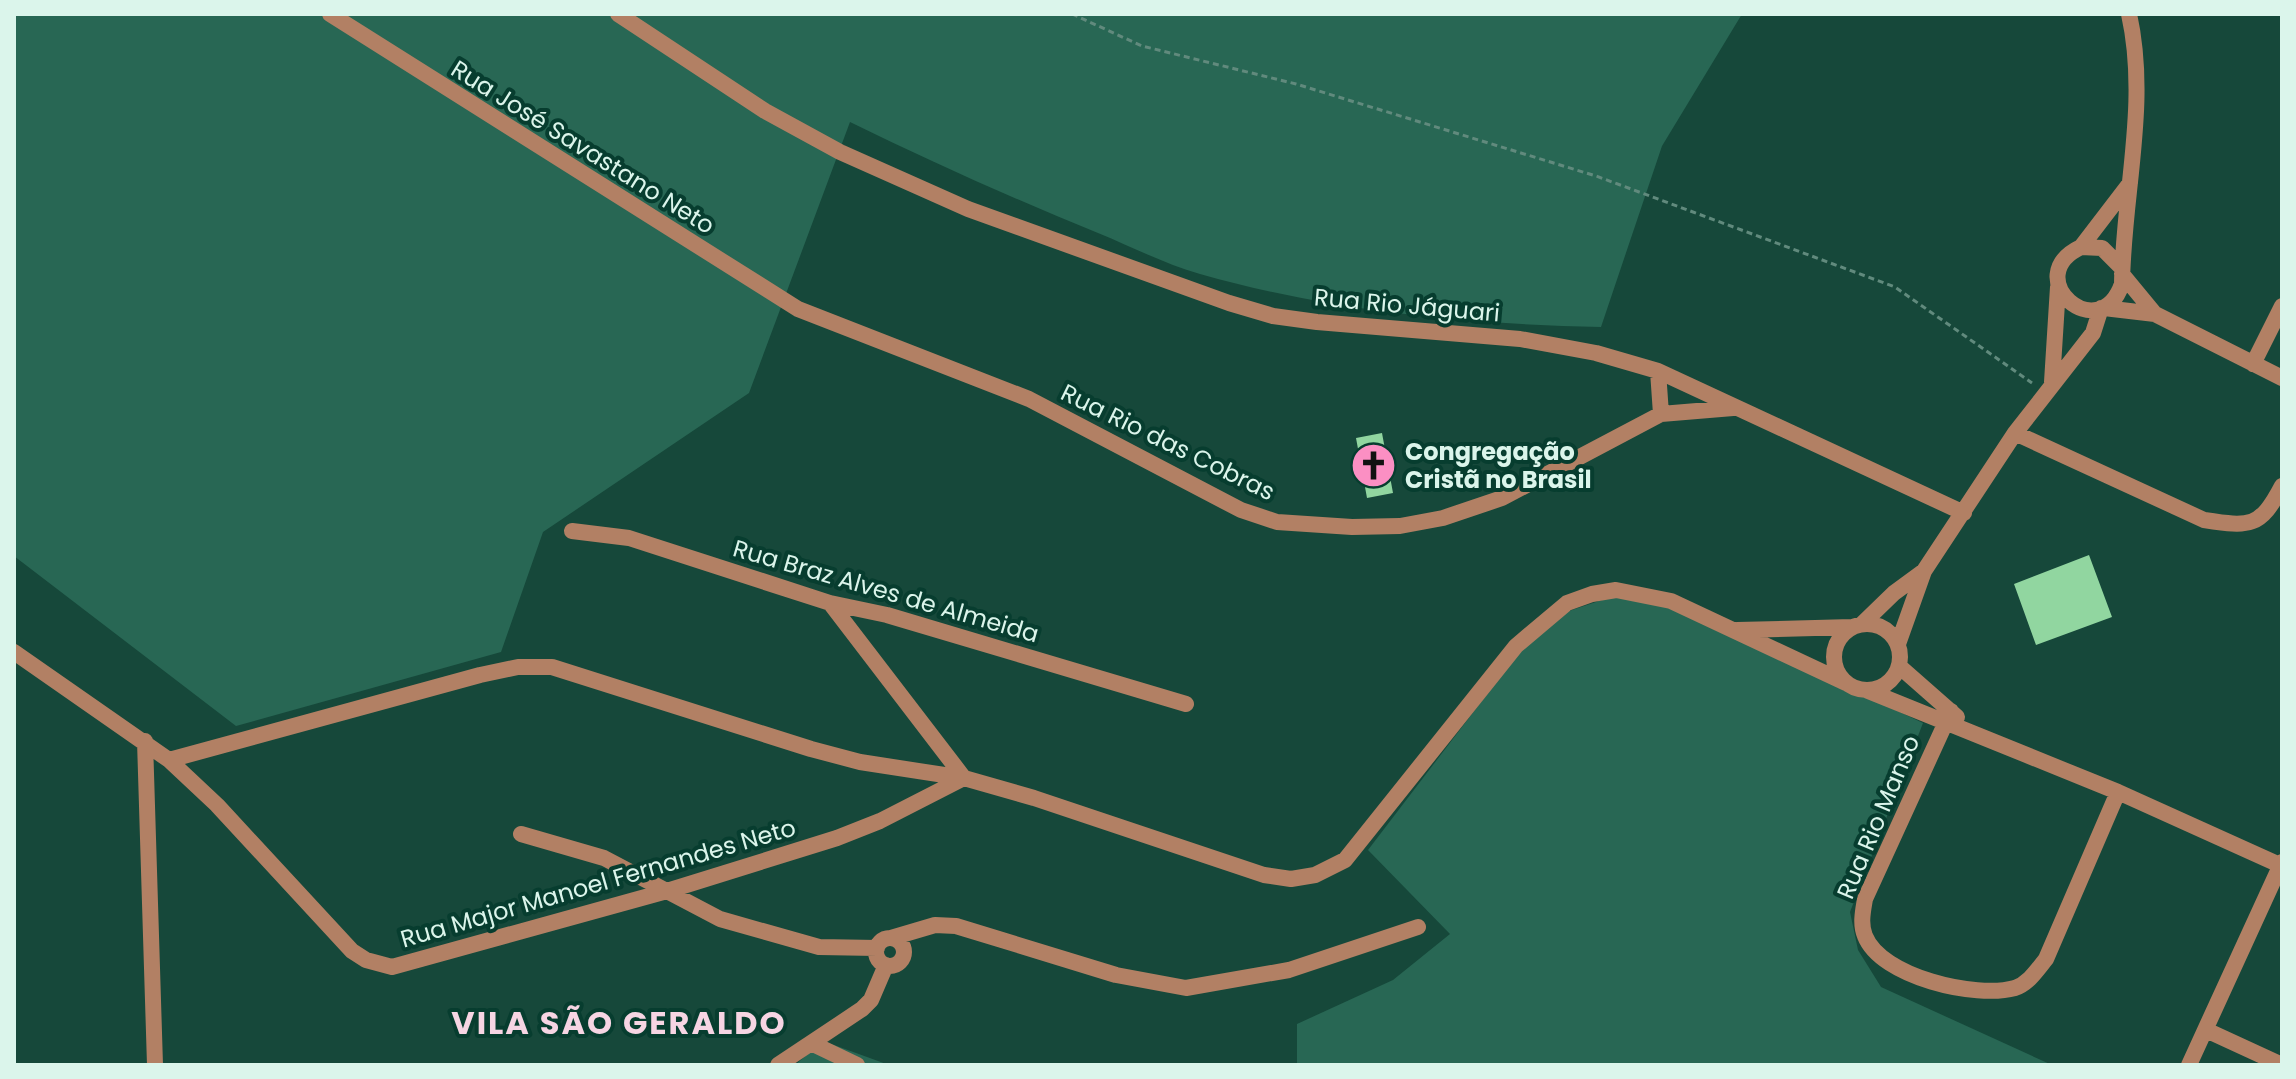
<svg xmlns="http://www.w3.org/2000/svg" width="2296" height="1079" viewBox="0 0 2296 1079" font-family="Poppins,sans-serif">
  <style>
    .green { fill: #286754 }
    .building { fill: #91d6a0 }
    .lines { fill: none; stroke-linecap: round; stroke-linejoin: round }
    .path { stroke: #618a7d; stroke-width: 3; stroke-dasharray: 6 4; stroke-linecap: butt }
    .street { stroke: #b28064; stroke-width: 16 }
    .labels { text-anchor: middle; dominant-baseline: central; stroke-width: 8; stroke-linejoin: round; paint-order: stroke }
    .street-label { font-size: 24px; fill: #dbf5eb; stroke: #073d2f }
    .poi-label { font-size: 24px; font-weight: bold; fill: #dbf5eb; stroke: #073d2f; text-anchor: start }
    .district-label { font-size: 32px; font-weight: bold; letter-spacing: 2px; fill: #f6d5e3; stroke: #073d2f }
  </style>
  <rect width="100%" height="100%" fill="#16483a"/>
  <path class="green" d="M14 14H1742L1662 146 1601 327C1465 324 1330 311 1200 274 1165 264 1132 247 1098 233 1014 199 932 162 850 122L749 393 543 532 501 652 236 726 14 556Z
    M1629 591 1733 633 1923 723 1850 912 1858 950 1881 987 2052 1065H1297V1024L1393 980 1450 934 1368 850 1527 642 1566 612Z
    M823 1041 889 1065H795Z"/>
  <path class="building" d="M1382 433 1393 493 1367 498 1356 438Z
    M2089 555 2112 617 2036 645 2014 584Z"/>
  <g class="lines">
    <path class="path" d="M1072 14 1142 46 1296 84 1596 176 1895 287 2032 383"/>
    <path class="street" d="M330 14 798 309 1029 399 1241 510 1277 522 1352 527 1400 526 1443 518 1502 498 1661 414 1733 408
      M618 14 765 111 840 152 968 209 1229 303 1273 316 1317 322 1520 339 1596 353 1658 371 1964 513
      M2081 247 2130 183
      M2121 267 2102 248 2081 247C2018 277 2099 349 2122 284 2123 194 2149 104 2129 14
      M2122 274 2155 314
      M2104 308 2155 314 2282 378
      M2253 364 2282 306
      M1658 371 1661 414
      M2052 382 2058 287
      M2015 433 2204 520C2250 527 2260 528 2282 486
      M572 531 629 538 830 603 887 615 1186 704
      M830 603 964 778
      M1834 657a33 33 0 1 1 66 0a33 33 0 1 1-66 0Z
      M1862 624 1894 593 1924 571
      M1737 630 1852 627
      M1898 644 1924 571 2015 433 2093 333 2101 308
      M14 652 169 760 217 805 352 951 366 960 392 967 667 891 837 838 880 821 964 778
      M1899 666 1957 717
      M1866 690 2118 792 2282 866
      M1951 711 1865 899C1863 911 1860 924 1865 936 1881 977 1976 999 2015 988 2029 983 2037 970 2046 959L2118 792
      M145 741 155 1065
      M169 760 480 675 518 667H552L811 749 860 762 964 778 1034 798 1264 875 1291 879 1315 875 1345 860 1516 646 1567 603 1592 594 1616 590 1671 601 1846 683
      M521 834 604 858 720 919 819 947 877 948
      M891 938 935 925 956 926 1116 975 1186 988 1289 970 1418 927
      M876 952a14 14 0 1 1 28 0a14 14 0 1 1-28 0Z
      M2206 1030 2282 1065
      M811 1043 857 1065
      M778 1065 862 1009 871 1000 886 965
      M2189 1065 2282 862"/>
  </g>
  <defs>
    <symbol id="church-disc" viewBox="-11 -11 22 22"><circle r="9.5" fill="#fb8fc3" stroke="#073d2f"/><path d="M-1.2-6h2.4v3.5h3.3v2.4h-3.3V6h-2.4V-.1h-3.3v-2.4h3.3Z" fill="#111"/></symbol>
  </defs>
  <g fill-rule="evenodd">
    <use href="#church-disc" x="1348" y="440" width="51" height="51"/>
  </g>
  <g class="labels">
    <g class="street-label">
      <text transform="translate(583 147) rotate(32)">Rua José Savastano Neto</text>
      <text transform="translate(1407 305) rotate(5)">Rua Rio Jáguari</text>
      <text transform="translate(1168 442) rotate(26)">Rua Rio das Cobras</text>
      <text transform="translate(886 591) rotate(16)">Rua Braz Alves de Almeida</text>
      <text transform="translate(1878 817) rotate(-67)">Rua Rio Manso</text>
      <text transform="translate(598 883) rotate(-16)">Rua Major Manoel Fernandes Neto</text>
    </g>
    <g class="poi-label">
      <text x="1405" y="451">Congregação<tspan x="1405" dy="28">Cristã no Brasil</tspan></text>
    </g>
    <g class="district-label">
      <text x="619" y="1022">VILA SÃO GERALDO</text>
    </g>
  </g>
  <rect width="2296" height="1079" fill="none" stroke="#dbf5eb" stroke-width="32"/>
</svg>
